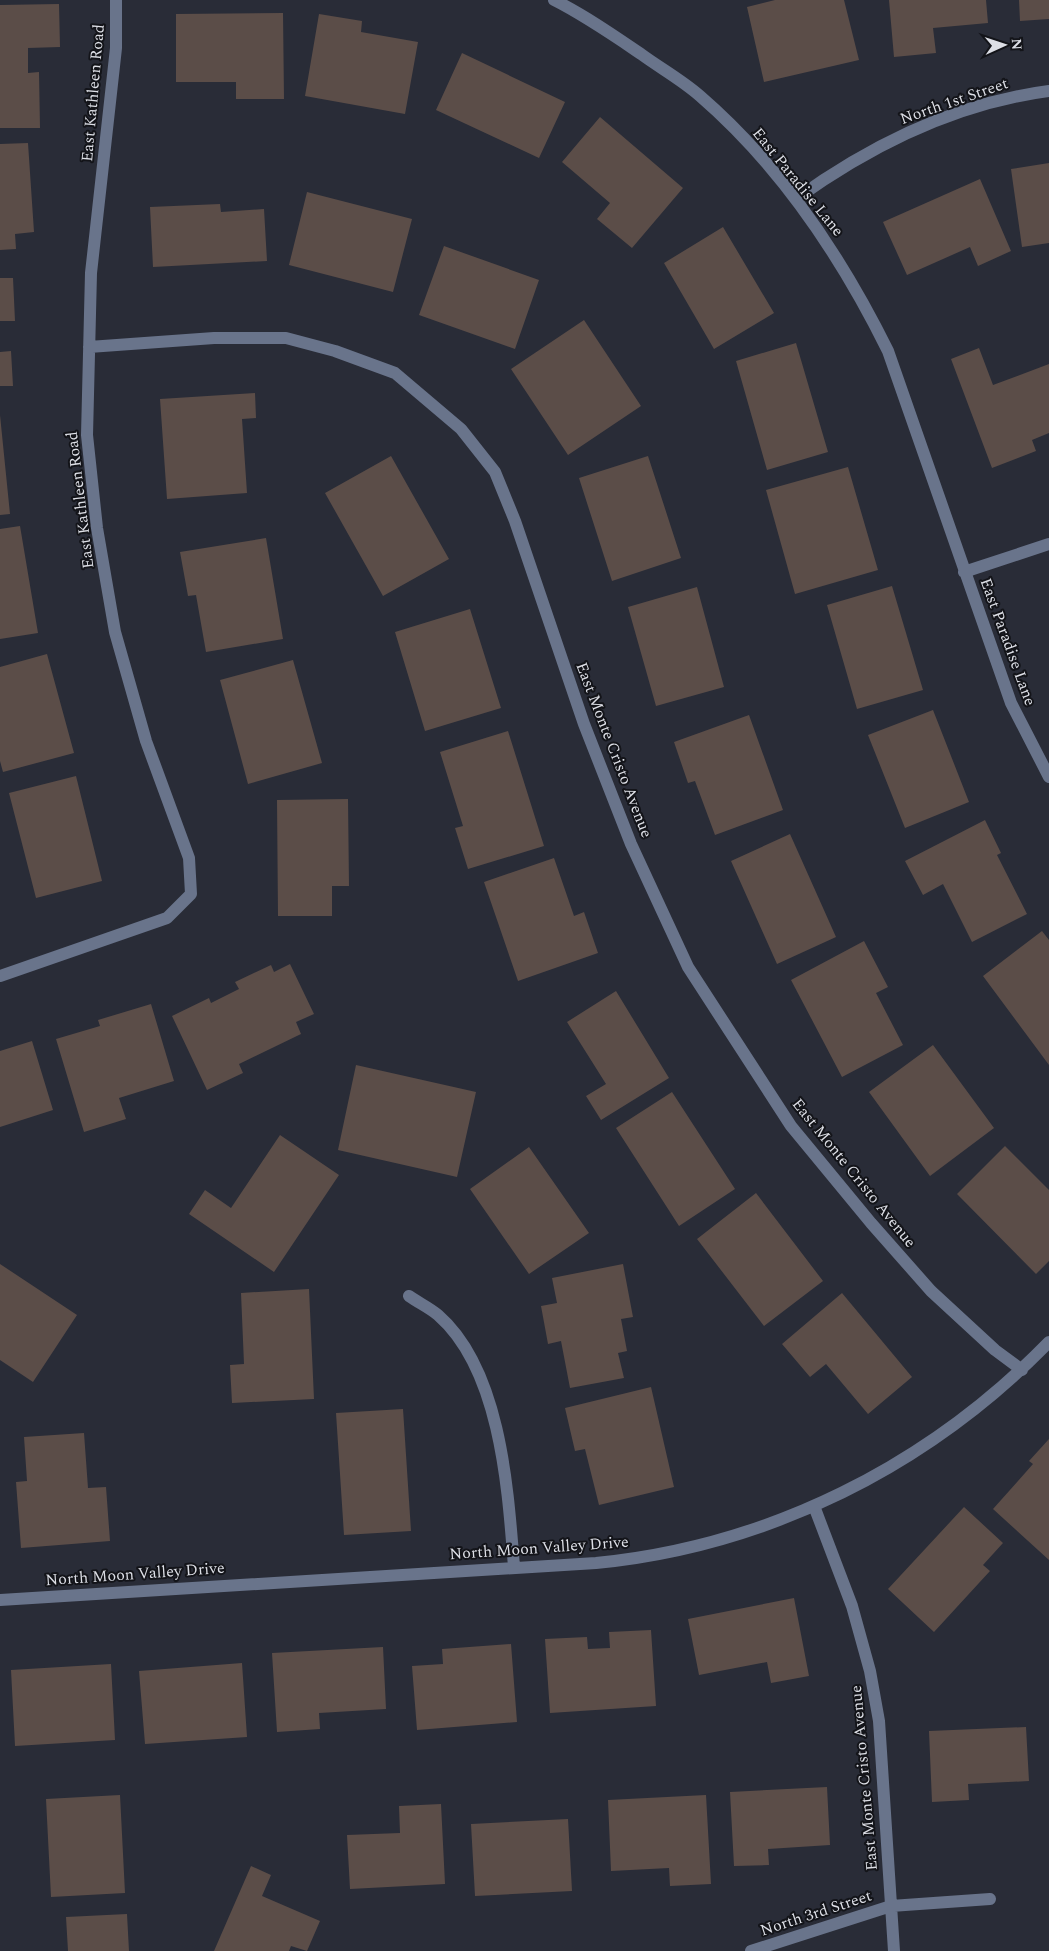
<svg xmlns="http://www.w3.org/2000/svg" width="1049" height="1951" viewBox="0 0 1049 1951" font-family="Spectral,serif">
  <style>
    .building { fill: #5b4d48 }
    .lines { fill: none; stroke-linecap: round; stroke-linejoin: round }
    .minor { stroke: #69748b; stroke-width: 12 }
    .labels { text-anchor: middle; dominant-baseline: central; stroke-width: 4; stroke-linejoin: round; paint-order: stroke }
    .street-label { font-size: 16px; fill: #dddfe6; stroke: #131419 }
  </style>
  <rect width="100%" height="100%" fill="#292c37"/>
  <path class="building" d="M775 0H844L859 60 764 82 747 7Z
    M889 0H986L988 23 933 28 936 53 894 57Z
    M1019 0H1049V19L1020 21Z
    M59 4 60 47 28 48V73L39 72 40 128H0V5Z
    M283 13 284 99H236V82H176V14Z
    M319 14 362 21 361 32 418 42 405 114 305 96Z
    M462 53 565 102 539 158 436 110Z
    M600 117 683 188 632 248 597 219 610 203 562 162Z
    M28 143 34 232 15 234 16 249 0 250V144Z
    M1049 163V243L1022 247 1011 169Z
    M980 179 1011 251 978 266 970 247 907 275 883 222Z
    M307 192 412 219 393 292 289 265Z
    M220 204 221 212 264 209 267 261 153 267 150 207Z
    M723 227 774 313 714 349 664 263Z
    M444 246 539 280 515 349 419 315Z
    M0 278H13L15 321H0Z
    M584 320 641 406 568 455 511 369Z
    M796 343 828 452 767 470 736 361Z
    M979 348 993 385 1049 364V433L1032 440 1036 451 992 468 951 359Z
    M11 351 13 386H0V352Z
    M255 393 256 418 242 419 247 493 167 499 160 399Z
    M0 415 10 514 0 515Z
    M391 456 449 559 383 596 325 493Z
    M648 456 681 558 612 581 579 478Z
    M848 467 878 570 795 594 766 490Z
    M20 526 38 633 0 639V529Z
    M266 538 283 639 206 652 196 595 188 596 180 552Z
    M892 586 923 690 857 709 827 605Z
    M697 587 724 687 656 706 628 607Z
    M470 609 501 708 425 731 395 632Z
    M47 654 74 753 3 772 0 761V667Z
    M293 660 322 763 248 784 220 680Z
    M933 710 969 802 905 828 868 735Z
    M749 715 783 810 715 835 695 781 688 783 674 742Z
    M508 731 544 846 468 869 455 828 463 826 440 752Z
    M76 776 102 881 36 898 9 793Z
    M348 799 349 886H332V916H278L277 800Z
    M985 820 1001 853 997 855 1027 914 972 942 943 884 923 895 905 861Z
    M790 834 836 937 777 964 731 861Z
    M554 858 574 916 584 912 598 953 518 981 484 882Z
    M1042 931 1049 940V1065L983 976Z
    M864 941 888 987 876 993 903 1045 842 1077 791 980Z
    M290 964 314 1014 296 1022 301 1034 239 1064 243 1073 207 1090 172 1016 209 998 211 1003 239 989 235 982 271 965 274 972Z
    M616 991 669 1078 601 1120 586 1096 606 1084 567 1022Z
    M151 1004 174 1081 119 1098 126 1119 84 1132 56 1039 100 1026 98 1020Z
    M32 1041 53 1110 0 1127V1051Z
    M933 1045 994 1128 930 1176 869 1092Z
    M356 1065 476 1092 457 1177 338 1150Z
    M672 1092 735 1189 679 1226 616 1128Z
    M280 1135 339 1175 274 1272 189 1214 205 1190 231 1208Z
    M1005 1146 1049 1190V1261L1036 1274 957 1194Z
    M529 1147 589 1233 529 1274 470 1189Z
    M756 1193 823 1281 764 1326 697 1239Z
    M0 1264 77 1315 33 1382 0 1360Z
    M623 1264 633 1317 621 1319 627 1351 618 1353 624 1378 570 1388 561 1341 548 1344 541 1306 557 1303 552 1278Z
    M309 1289 314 1399 232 1403 230 1365 244 1364 241 1293Z
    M842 1293 912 1377 868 1414 826 1364 810 1377 782 1344Z
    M651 1387 674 1487 599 1505 585 1449 575 1451 565 1408Z
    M403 1409 411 1531 344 1535 336 1413Z
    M84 1433 88 1488 106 1487 110 1541 21 1548 16 1482 27 1481 24 1437Z
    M1049 1439V1560L993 1509 1033 1464 1029 1461Z
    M964 1507 1003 1543 983 1565 990 1571 934 1632 888 1589Z
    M794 1598 809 1676 771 1683 767 1662 699 1675 688 1619Z
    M651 1630 656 1706 550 1713 545 1639 587 1637 588 1649 610 1648 609 1632Z
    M511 1644 517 1722 417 1730 412 1666 443 1664 442 1649Z
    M383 1647 386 1709 319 1713 320 1729 277 1732 272 1653Z
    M242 1663 247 1737 145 1744 139 1671Z
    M111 1664 115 1740 15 1746 11 1670Z
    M1026 1727 1029 1781 968 1784 969 1800 932 1802 929 1731Z
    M827 1787 830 1845 768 1849 769 1865 734 1866 730 1792Z
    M120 1795 125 1893 51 1897 46 1799Z
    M706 1795 711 1884 670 1886 669 1868 611 1871 608 1800Z
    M441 1804 445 1884 350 1889 347 1835 400 1833 399 1806Z
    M568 1819 572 1891 475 1896 471 1824Z
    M251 1866 271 1875 262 1896 320 1921 307 1951 291 1946 289 1951H214Z
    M127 1914 129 1951H68L66 1917Z"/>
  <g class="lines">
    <path class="minor" d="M554 0C584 15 613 35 641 54 660 68 682 80 700 96 781 166 841 256 888 351L1011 703 1049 777
      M796 199C871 145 956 103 1049 91
      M89 347 214 338H286L335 351 395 373 461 429 495 472 515 521 584 724 631 844 688 967 791 1126 871 1223 931 1291 995 1350 1022 1370
      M964 572 1049 544
      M0 976 167 918 191 894 189 858 146 741 115 632 97 528 87 435 91 273 116 48V0
      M409 1296C419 1303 430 1308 438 1315 501 1370 508 1490 514 1567
      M814 1506 852 1606 870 1671 879 1721 894 1951
      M0 1600 596 1563C769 1546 928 1466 1049 1342
      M751 1951 891 1906 990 1899"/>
  </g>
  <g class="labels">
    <g class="street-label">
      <text transform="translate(93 93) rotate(-85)">East Kathleen Road</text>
      <text transform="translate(954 101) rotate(-19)">North 1st Street</text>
      <text transform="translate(798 182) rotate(51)">East Paradise Lane</text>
      <text transform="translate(80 500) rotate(-97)">East Kathleen Road</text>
      <text transform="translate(1008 642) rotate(70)">East Paradise Lane</text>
      <text transform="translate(614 750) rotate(69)">East Monte Cristo Avenue</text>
      <text transform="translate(854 1173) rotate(51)">East Monte Cristo Avenue</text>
      <text transform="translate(539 1548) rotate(-4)">North Moon Valley Drive</text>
      <text transform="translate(135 1574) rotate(-4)">North Moon Valley Drive</text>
      <text transform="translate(864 1778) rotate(-95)">East Monte Cristo Avenue</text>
      <text transform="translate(816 1913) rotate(-18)">North 3rd Street</text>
    </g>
  </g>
  <g transform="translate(1004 45) rotate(87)" stroke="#131419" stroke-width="4" paint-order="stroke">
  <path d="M0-4L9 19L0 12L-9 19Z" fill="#dddfe6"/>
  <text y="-8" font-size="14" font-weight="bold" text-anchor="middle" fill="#dddfe6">N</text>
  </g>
</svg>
